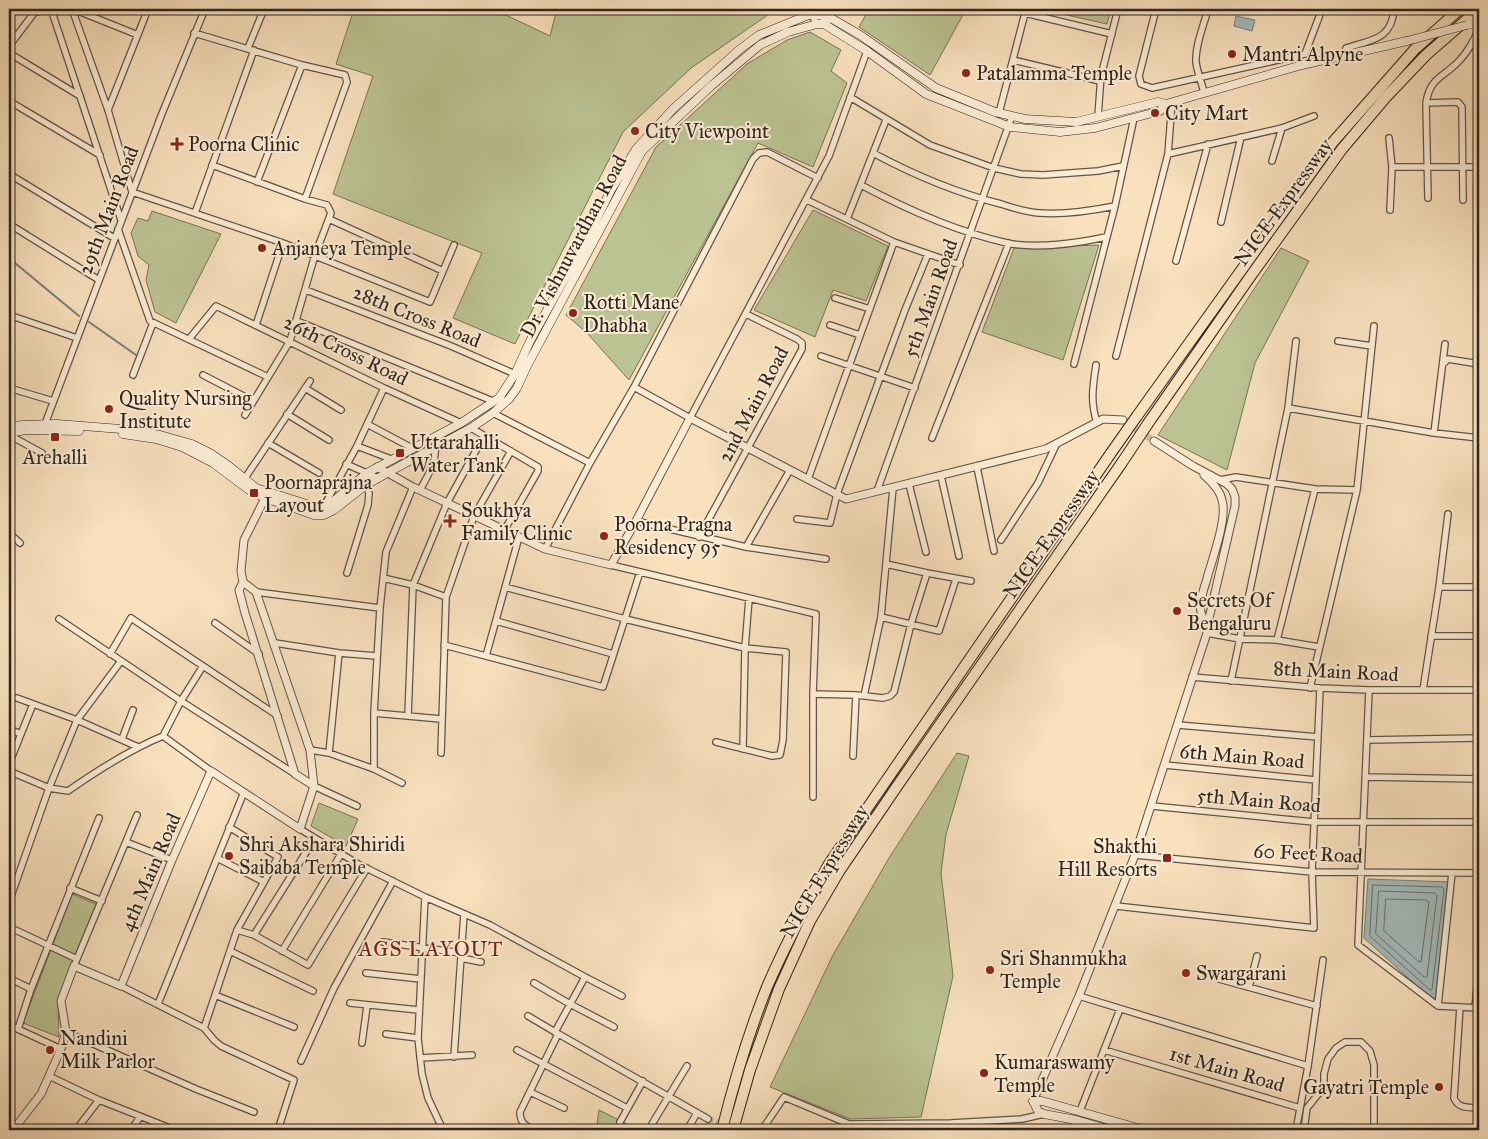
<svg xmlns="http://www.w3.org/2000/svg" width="1488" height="1139" viewBox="0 0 1488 1139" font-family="'IM FELL Great Primer',serif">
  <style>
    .green { fill: #bcc393; stroke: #767458 }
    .water { fill: #a3bbbc; stroke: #757f7d }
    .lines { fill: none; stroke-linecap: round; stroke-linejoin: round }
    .shore { stroke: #6a706d; stroke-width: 1 }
    .stream { stroke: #757f7d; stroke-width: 2 }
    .minor-tunnel { stroke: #d1bb9e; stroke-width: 5.5; stroke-dasharray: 5.5 3; stroke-linecap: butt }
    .tertiary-tunnel { stroke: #d1bb9e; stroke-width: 7; stroke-dasharray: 7 3.5; stroke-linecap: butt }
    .minor-casing { stroke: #625446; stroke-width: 8 }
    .tertiary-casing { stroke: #625446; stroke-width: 9 }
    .secondary-casing { stroke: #30251e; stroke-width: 9 }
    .motorway-casing { stroke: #30251e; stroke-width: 12 }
    .minor { stroke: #fbecd5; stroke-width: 5.5 }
    .tertiary { stroke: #fbecd5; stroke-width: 7 }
    .secondary { stroke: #fbecd5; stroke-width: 8 }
    .motorway { stroke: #f9e1be; stroke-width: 10 }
    .secondary-bridge-casing { stroke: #30251e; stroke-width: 9; stroke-linecap: butt }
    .motorway-bridge-casing { stroke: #30251e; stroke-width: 12; stroke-linecap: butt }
    .secondary-bridge { stroke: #fbecd5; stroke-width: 8 }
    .motorway-bridge { stroke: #f9e1be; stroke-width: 10 }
    .poi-dot { fill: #8f2418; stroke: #fbecd5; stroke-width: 2 }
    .labels { text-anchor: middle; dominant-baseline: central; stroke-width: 4; stroke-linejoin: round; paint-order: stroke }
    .poi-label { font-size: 20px; fill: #30251e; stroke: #fbecd5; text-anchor: start }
    .street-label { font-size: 20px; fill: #30251e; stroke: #fbecd5 }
    .neighbourhood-label { font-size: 21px; letter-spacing: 1px; fill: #7a1f14; stroke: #fbecd5 }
  </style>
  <rect width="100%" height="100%" fill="#f9e1be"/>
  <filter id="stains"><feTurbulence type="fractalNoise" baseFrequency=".004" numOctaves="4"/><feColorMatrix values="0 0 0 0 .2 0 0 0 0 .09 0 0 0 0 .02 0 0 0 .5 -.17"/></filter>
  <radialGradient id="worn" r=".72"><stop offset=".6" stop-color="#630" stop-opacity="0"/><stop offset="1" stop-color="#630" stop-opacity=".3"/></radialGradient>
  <path class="green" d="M354 9H493L550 36 557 9 775 10 691 68 623 132 515 344 453 318 482 253 333 194 373 76 336 64Z
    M869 9H960L965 11 930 75 859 27Z
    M1040 9H1111L1107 24Z
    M810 32 841 50 831 71 847 83 813 167 758 143 629 380 587 333 566 315 656 147 747 64 787 40Z
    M813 210 888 246 866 301 833 290 815 337 754 310Z
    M152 211 221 234 176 323 155 312 146 280 149 265 138 256 131 233 138 218 148 221Z
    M1099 245 1063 360 982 332 1014 248Z
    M1281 248 1309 261 1255 363 1227 470 1158 435Z
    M957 753 969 756 946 834 941 873 953 976 921 1117 850 1119 770 1087 833 955 889 858Z
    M319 803 358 819 346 846 311 826Z
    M72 894 96 904 58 1001 59 1037 23 1023Z
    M599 1110 639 1130H596Z"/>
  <path class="water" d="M1236 16 1255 20 1252 31 1234 26Z
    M1368 879 1450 882 1436 1003 1364 938Z"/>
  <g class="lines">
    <path class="shore" d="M1373 885 1442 887 1444 889 1432 990 1429 989 1370 936Z
      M1379 891 1435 893 1437 895 1427 977H1424L1376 934Z
      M1386 899 1426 900 1429 902 1421 962 1418 961 1384 931Z"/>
    <path class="stream" d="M9 250 15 263 79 316
      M89 322 136 355"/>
    <path class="minor-tunnel" d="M708 1119 743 1130"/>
    <path class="tertiary-tunnel" d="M1127 423 1154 441"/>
    <defs>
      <path id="minor" d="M51 9 121 220
        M72 9 108 110 132 192 283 243 430 302 454 245
        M73 9 138 35
        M802 9 811 14 817 24
        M1156 9 1139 76 1141 84 1152 88 1305 54 1322 9
        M194 33 302 65 345 75 347 82 305 199
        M9 46 34 13 46 9
        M248 48 264 9
        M9 53 80 96
        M1344 56 1346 48C1371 40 1392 40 1394 9
        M1013 60 1100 81
        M1204 93C1202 83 1197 72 1196 62 1195 45 1204 25 1208 9
        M850 97 930 145 994 168 1021 174 1043 175 1098 171 1123 166
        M9 101 100 155
        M1172 102 1168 154 1282 128 1272 161
        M1426 103 1458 102 1462 107 1463 200
        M108 110 148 9
        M999 113 1025 13 1112 34
        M1098 116 1101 76 1118 9
        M1282 128 1314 116
        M1389 138 1392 167 1390 210
        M873 153C914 175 957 193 1001 204 1013 208 1026 212 1039 213 1064 215 1090 211 1115 206
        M212 165 305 199 327 205 331 213 315 255 290 341 245 415
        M1392 167H1479
        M9 174 114 238
        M257 182 302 65
        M861 185C906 209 958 232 1007 243 1036 249 1078 243 1106 237
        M1428 198 1426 103C1430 77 1443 78 1459 61 1467 53 1475 39 1479 28
        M807 200 894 242 960 265
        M195 213 254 50
        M329 219 443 271
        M847 219 886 120
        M1221 222 1241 137
        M9 224 99 280
        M118 229 150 321 268 377
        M1176 261 1208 144
        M306 290 451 346 515 374
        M835 298 870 309
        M9 315 77 338
        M297 321 495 402
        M256 325 283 243
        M830 325 860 335
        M189 339 216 306 384 388 461 423
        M1338 341 1372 346
        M821 356 915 388
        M1116 356 1168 154
        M1074 364 1115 206 1134 118
        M1443 364 1448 359 1479 364
        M1096 365C1093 385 1090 403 1097 422
        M133 375 153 323
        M203 375 253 401
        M634 387 690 418 829 156 867 51
        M9 388 53 401
        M305 388 341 410
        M1288 408 1434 433 1479 438
        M493 413 590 463
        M287 414 329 440
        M45 424 161 116 205 9
        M367 424 412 448
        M471 428 538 467V471L504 531
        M1434 433 1445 344
        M9 435 42 453
        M932 438 1009 243
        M268 443 319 473
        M357 446 391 459
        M346 464 378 478
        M977 467 994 551
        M941 476 959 556
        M245 478 310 381
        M808 479 894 242
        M1220 480 1236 477 1315 489 1277 640 1319 647
        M909 484 926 552
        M420 490C427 477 437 462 435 446
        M1357 490 1374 326
        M877 491 1012 116
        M324 506 357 446 384 388
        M797 519 830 523 837 494 905 310 928 254
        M636 521 746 547 826 559
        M9 533 20 543
        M699 537 802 349V343L797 339 746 314
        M1001 540 1038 483 1057 443
        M746 547 790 470
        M545 549 590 463 634 387 753 159 759 153 767 152 818 178
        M611 565 816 614 813 694 856 695 883 698 890 696 894 692 911 624 927 573 886 564
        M347 573 368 505 369 493 366 485
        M927 573 971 581
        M383 578 413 585 446 597
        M505 587 625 619 745 648 749 599
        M1439 587 1448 514
        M1477 587 1479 575
        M256 592 380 608 374 713V769L329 753 310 750
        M380 608 386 552 413 487
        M881 617 939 631 956 579
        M59 619 181 701 295 774
        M496 621 613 654
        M215 623 259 654
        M1207 633 1240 639 1277 640
        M1431 636H1479
        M275 643 339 653 377 656
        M444 645 603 687 640 572
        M110 654 131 618 278 716
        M486 656 519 537
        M1192 677 1320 688 1369 690H1479
        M1231 681 1288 408 1296 341
        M1310 688 1357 490 1315 489
        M1369 690 1358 945 1438 1006 1479 1008
        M1423 690 1439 587H1479
        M864 696 881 617 893 488
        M17 698 77 720 138 747
        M374 713 441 719
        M408 716 413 585 447 503 484 436
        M1178 725 1318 737
        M9 729 21 734
        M163 736 181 701 203 666
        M122 739 133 710
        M1367 740 1479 738
        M716 742 772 756 780 755 783 740 786 652 745 648 743 749
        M329 753 339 653
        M441 753 446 597 474 516 511 451
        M853 756 856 695
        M9 764 33 704
        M1165 765 1316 780
        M374 769 402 783
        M9 771 49 788 68 791C98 770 129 750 163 736L211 771
        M1366 777 1479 779
        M314 786 357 806
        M813 797V694
        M1152 806 1314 822H1479
        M300 829 358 864 425 897 490 925 585 977 555 1032 708 1119
        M126 842 172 860
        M1135 855 1312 872 1479 873
        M217 858 264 882
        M70 888 102 901
        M425 897 418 1038 422 1074 428 1098 443 1130
        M9 902 49 788 77 720 121 661
        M1116 906 1314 928 1312 872 1320 688
        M9 927 77 959
        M237 930 254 935 308 965 367 868
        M254 935 315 838
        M383 942 461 953
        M230 951 313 991
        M282 951 341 854
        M461 958 481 962
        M74 966 137 815
        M366 973 421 979
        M585 977 622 996
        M9 978 31 989
        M1219 979 1317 1006
        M534 983 570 1004 614 1027
        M121 986 204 1028 214 1040 221 1046 294 1080 278 1130
        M1249 987 1257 956
        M215 995 294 1027
        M1079 996 1308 1066 1323 960
        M350 1003 419 1010
        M158 1004 244 792
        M1438 1006 1452 873
        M1460 1007 1454 1098C1458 1109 1469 1107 1479 1108
        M1475 1008 1479 966
        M528 1016 555 1032
        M9 1025 61 1049
        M204 1028 237 930 278 857 229 827
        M18 1029 31 989 99 818
        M66 1032 196 1089 254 1112
        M386 1034 418 1038
        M362 1043 367 1006
        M517 1050 627 1108
        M1104 1050 1300 1108
        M454 1057 464 914
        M420 1058 472 1055
        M301 1061 334 988 393 881
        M49 1076 99 1100 175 1130
        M530 1092 564 1108
        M1080 1111 1120 1009
        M620 1122 643 1081
        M652 1124 687 1066
        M76 1130 99 1100
        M131 1130 140 1117
        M533 1130C525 1125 520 1123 520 1112L558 1034
        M687 1130 697 1113
        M762 1130 784 1097 849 1124 951 1123 1022 1119 1044 1114
        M1072 1130 1076 1120
        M1296 1130 1308 1066
        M1304 1130 1307 1108 1324 1087V1074L1328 1059 1336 1048 1345 1042H1361L1370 1051 1374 1065V1130"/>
      <path id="tertiary" d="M826 22 834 9
        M377 467 413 487 545 549 611 565 636 521 690 418 846 499 1046 449 1103 419 1123 420
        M1204 475C1212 482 1220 490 1222 500 1228 519 1211 562 1206 582 1203 591 1199 603 1201 612 1202 617 1205 622 1207 627
        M267 494 244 540 241 571 243 582 239 590 245 613 295 774 314 786
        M1033 1101 1079 996 1135 855 1207 633V627L1235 506V497L1232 489 1227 484 1193 466 1154 441
        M13 1130 41 1094 61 1049 66 1032 61 1001 74 966 121 986 172 860 211 771 300 829 314 786 310 750 256 592 243 582"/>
      <path id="secondary" d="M1467 25 1479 22
        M9 427 22 425 57 424 121 429 160 435 192 444 210 453 229 466 256 488 313 506H324L330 504 367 473 461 423 499 398 515 374 530 341 587 238 611 190 636 149 674 108 739 50 759 35 811 14 829 17 860 35 936 88 995 112 1025 119 1076 122 1158 102 1166 104 1302 65 1407 41
        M9 433 26 430 79 431
        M123 434 156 439 182 447 213 463 249 490 265 498 314 515H324L334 510 366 485 387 473 471 428 493 413 509 399 517 388 527 366 642 151 711 86 760 45 788 32 817 24H824L867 51 926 94 1010 127 1060 132 1095 128 1160 111 1166 104
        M1111 1130 1076 1120 1044 1114 1038 1111 1033 1101H1042L1145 1130"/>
      <path id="motorway" d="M1137 416 1333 142 1415 49 1460 9
        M1149 422 1250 277 1342 149 1386 97 1426 55 1479 9
        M722 1130C734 1082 748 1034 767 987 785 945 807 904 829 864L1111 453
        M733 1130 750 1070 779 989 810 921 840 870 900 782 1121 464"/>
    </defs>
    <use href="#minor" class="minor-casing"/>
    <use href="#tertiary" class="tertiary-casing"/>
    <use href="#secondary" class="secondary-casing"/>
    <use href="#motorway" class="motorway-casing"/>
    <use href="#minor" class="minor"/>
    <use href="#tertiary" class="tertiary"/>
    <use href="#secondary" class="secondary"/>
    <use href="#motorway" class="motorway"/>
    <defs>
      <path id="secondary-bridge" d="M1407 41 1467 25"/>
      <path id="motorway-bridge" d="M1111 453 1137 416
        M1121 464 1149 422"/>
    </defs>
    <use href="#secondary-bridge" class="secondary-bridge-casing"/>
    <use href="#motorway-bridge" class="motorway-bridge-casing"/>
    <use href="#secondary-bridge" class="secondary-bridge"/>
    <use href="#motorway-bridge" class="motorway-bridge"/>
  </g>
  <g class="poi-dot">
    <circle cx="1232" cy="54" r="5"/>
    <circle cx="966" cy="73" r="5"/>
    <circle cx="1155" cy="113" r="5"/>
    <circle cx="635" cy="131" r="5"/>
    <path d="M174.5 136.5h5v5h5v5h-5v5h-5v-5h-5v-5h5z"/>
    <circle cx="262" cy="248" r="5"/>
    <circle cx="573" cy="313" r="5"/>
    <circle cx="109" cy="409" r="5"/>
    <rect x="50" y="432" width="10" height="10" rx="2.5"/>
    <rect x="395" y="448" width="10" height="10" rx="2.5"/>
    <rect x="249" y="488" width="10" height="10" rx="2.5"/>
    <path d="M447.5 513.5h5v5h5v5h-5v5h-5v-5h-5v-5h5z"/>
    <circle cx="604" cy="536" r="5"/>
    <circle cx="1177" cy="611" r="5"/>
    <circle cx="229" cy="856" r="5"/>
    <rect x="1162" y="853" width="10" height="10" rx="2.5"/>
    <circle cx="990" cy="970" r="5"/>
    <circle cx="1186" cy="973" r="5"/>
    <circle cx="50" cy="1050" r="5"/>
    <circle cx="984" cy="1073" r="5"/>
    <circle cx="1439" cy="1087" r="5"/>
  </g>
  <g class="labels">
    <g class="poi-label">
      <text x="1242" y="54">Mantri Alpyne</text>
      <text x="976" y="73">Patalamma Temple</text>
      <text x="1165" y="113">City Mart</text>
      <text x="645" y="131">City Viewpoint</text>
      <text x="188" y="144">Poorna Clinic</text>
      <text x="272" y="248">Anjaneya Temple</text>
      <text x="583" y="302">Rotti Mane<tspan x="583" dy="23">Dhabha</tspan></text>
      <text x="119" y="398">Quality Nursing<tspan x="119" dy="23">Institute</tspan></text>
      <text x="410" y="442">Uttarahalli<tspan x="410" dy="23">Water Tank</tspan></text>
      <text x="55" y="457" text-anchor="middle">Arehalli</text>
      <text x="264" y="482">Poornaprajna<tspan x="264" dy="23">Layout</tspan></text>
      <text x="461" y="510">Soukhya<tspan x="461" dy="23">Family Clinic</tspan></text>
      <text x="614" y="524">Poorna Pragna<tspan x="614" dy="23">Residency 95</tspan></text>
      <text x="1187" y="600">Secrets Of<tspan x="1187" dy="23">Bengaluru</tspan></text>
      <text x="239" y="844">Shri Akshara Shiridi<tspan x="239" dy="23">Saibaba Temple</tspan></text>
      <text x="1157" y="846" text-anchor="end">Shakthi<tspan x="1157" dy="23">Hill Resorts</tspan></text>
      <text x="1000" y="958">Sri Shanmukha<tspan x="1000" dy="23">Temple</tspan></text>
      <text x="1196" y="973">Swargarani</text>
      <text x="60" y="1038">Nandini<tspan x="60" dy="23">Milk Parlor</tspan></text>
      <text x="994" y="1062">Kumaraswamy<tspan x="994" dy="23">Temple</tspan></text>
      <text x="1429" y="1087" text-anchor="end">Gayatri Temple</text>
    </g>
    <g class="street-label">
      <text transform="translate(1283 202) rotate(-54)">NICE Expressway</text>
      <text transform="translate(108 210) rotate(-69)">29th Main Road</text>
      <text transform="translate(573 246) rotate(-62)">Dr. Vishnuvardhan Road</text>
      <text transform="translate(930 298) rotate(-70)">5th Main Road</text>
      <text transform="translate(417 316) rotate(22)">28th Cross Road</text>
      <text transform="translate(346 350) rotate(26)">26th Cross Road</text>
      <text transform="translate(753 404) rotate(-62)">2nd Main Road</text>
      <text transform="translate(1051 534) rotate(-55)">NICE Expressway</text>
      <text transform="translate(1336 671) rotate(3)">8th Main Road</text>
      <text transform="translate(1242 756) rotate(5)">6th Main Road</text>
      <text transform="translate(1259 800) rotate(5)">5th Main Road</text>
      <text transform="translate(1308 853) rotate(3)">60 Feet Road</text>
      <text transform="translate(824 871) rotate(-59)">NICE Expressway</text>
      <text transform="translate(150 872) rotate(-67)">4th Main Road</text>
      <text transform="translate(1227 1069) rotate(16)">1st Main Road</text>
    </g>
    <g class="neighbourhood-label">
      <text x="431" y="949">AGS LAYOUT</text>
    </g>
  </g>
  <rect width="1488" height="1139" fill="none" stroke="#f9e1be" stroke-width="30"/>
  <rect x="10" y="10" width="1468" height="1119" fill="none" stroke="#30251e" stroke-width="2.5"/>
  <rect x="15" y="15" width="1458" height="1109" fill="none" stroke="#30251e"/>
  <rect width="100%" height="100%" filter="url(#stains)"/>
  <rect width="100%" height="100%" fill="url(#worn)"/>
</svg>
